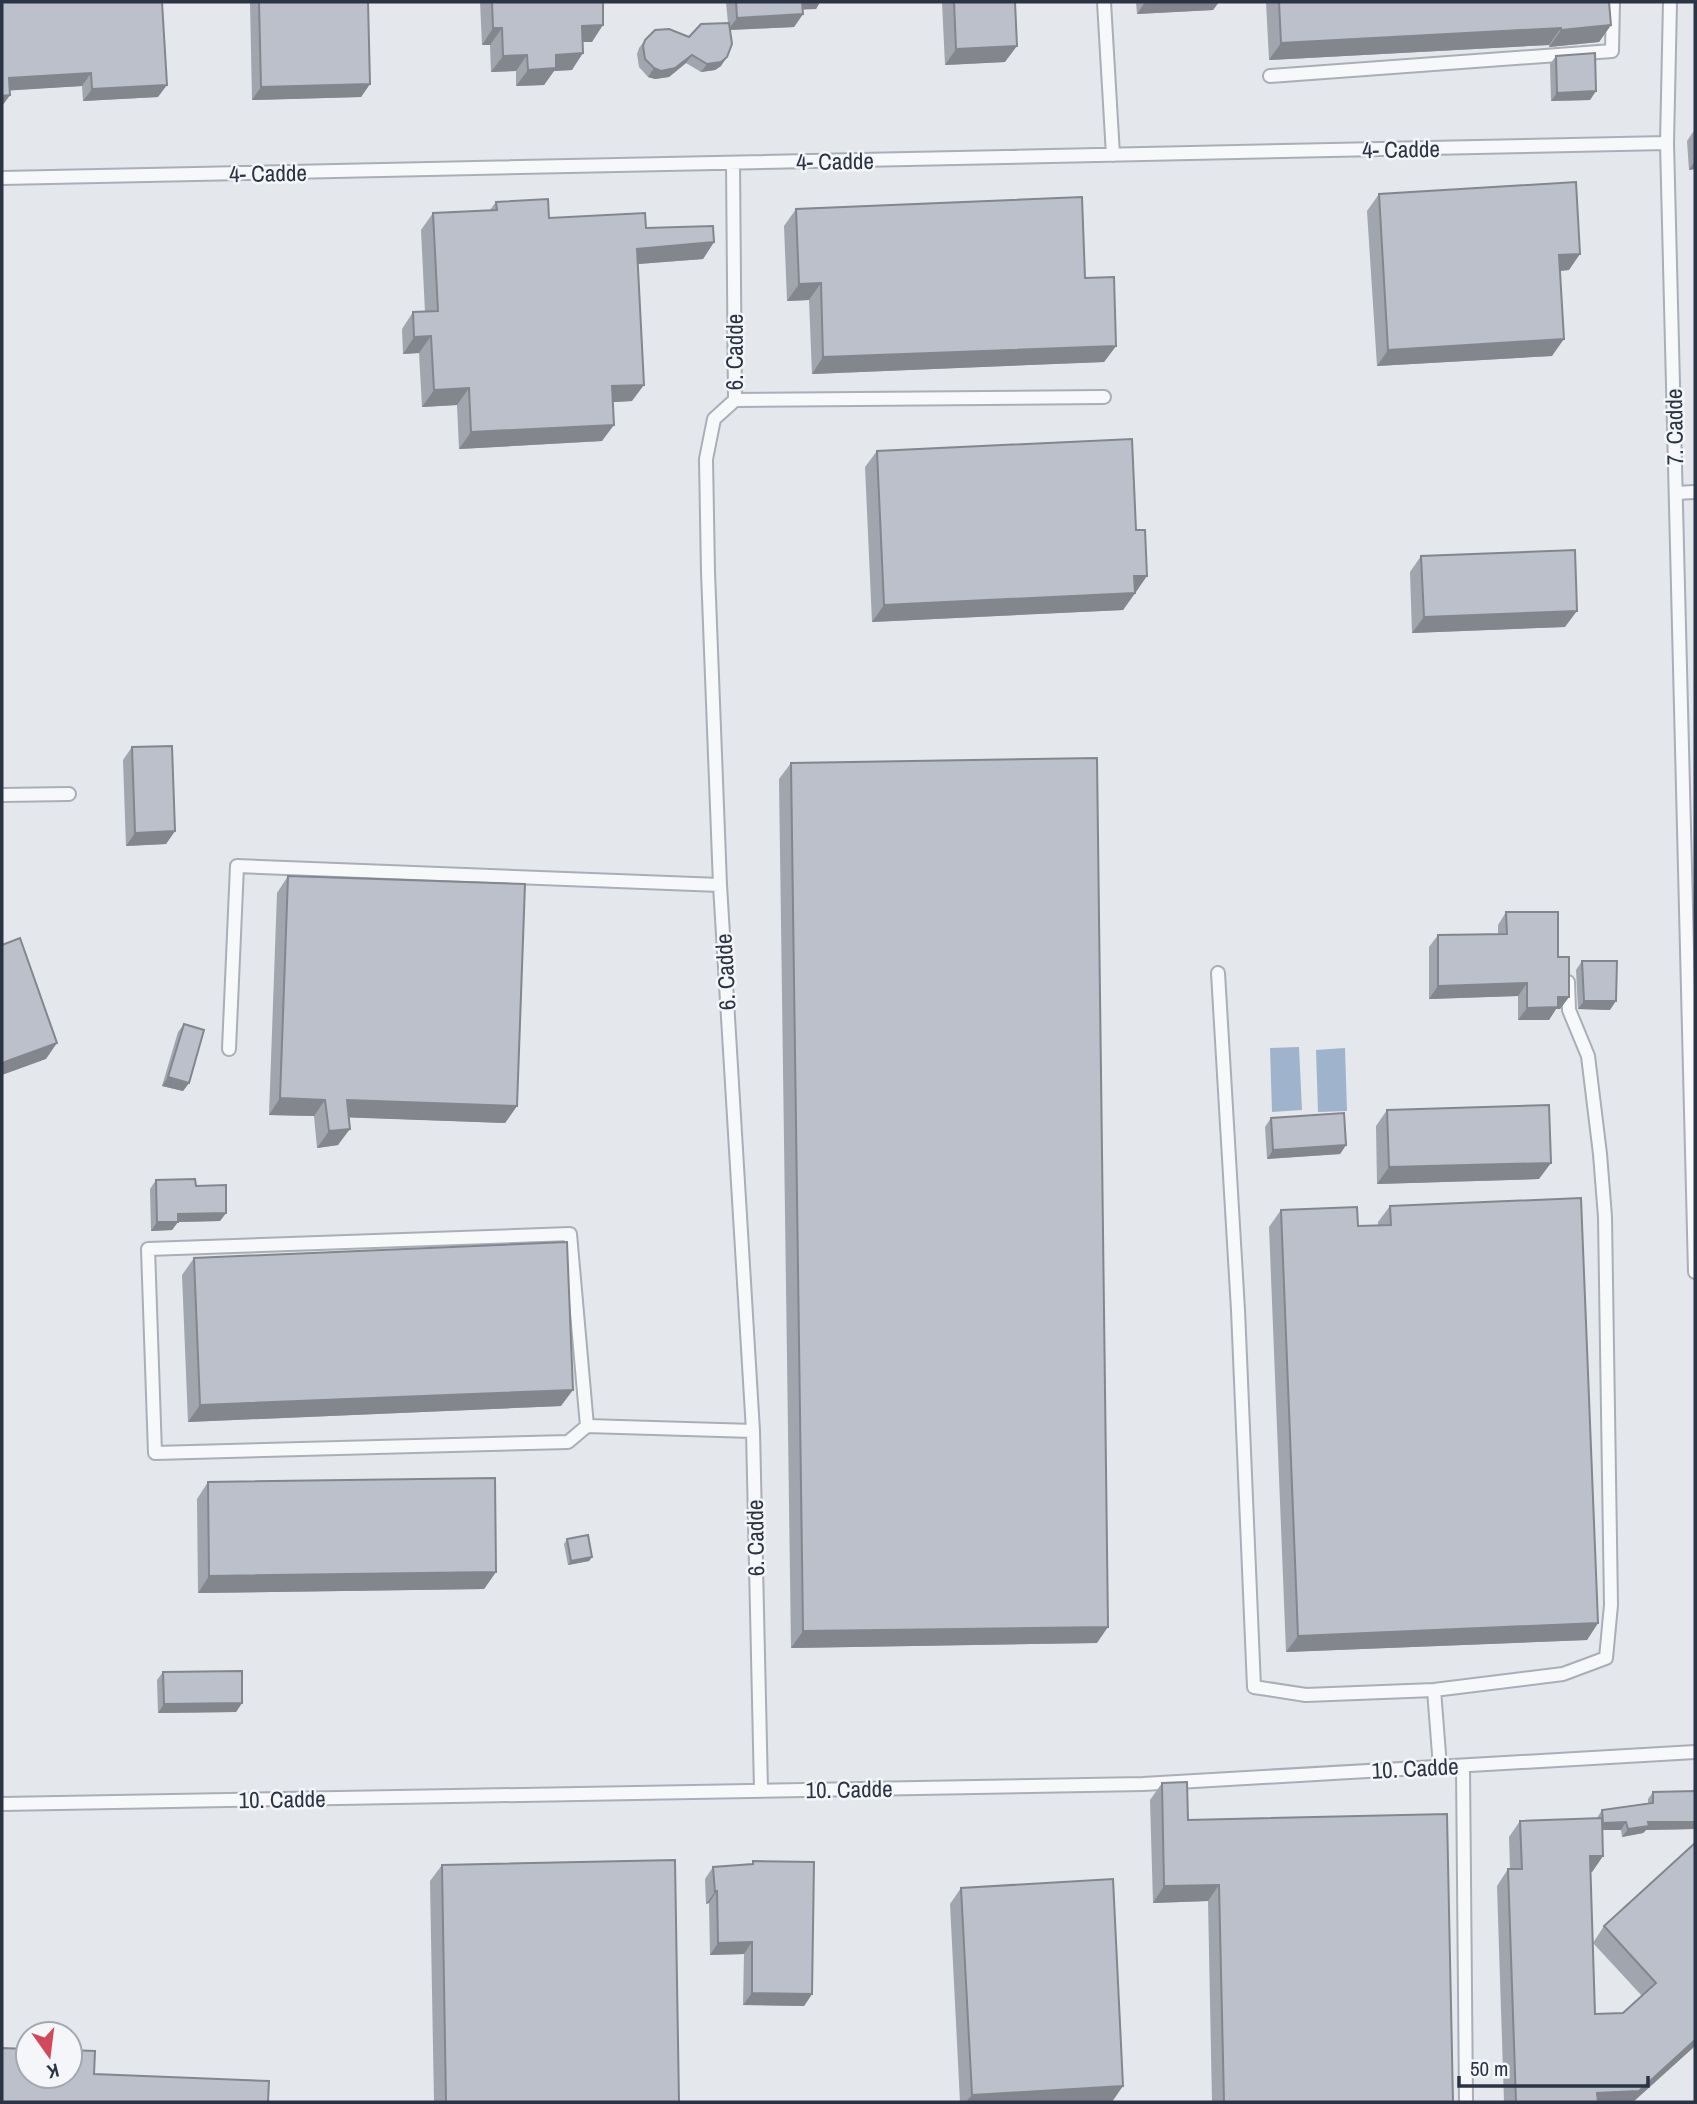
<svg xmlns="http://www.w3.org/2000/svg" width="1697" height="2104" viewBox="0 0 1697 2104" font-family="'Archivo Narrow',sans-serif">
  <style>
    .water { fill: #9fb4cc }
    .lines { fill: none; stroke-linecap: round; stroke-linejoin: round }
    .lane-casing { stroke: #a9aeb7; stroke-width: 16 }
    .lane { stroke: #f7f8fa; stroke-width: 12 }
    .wall { fill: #a1a5ae }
    .shaded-wall { fill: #83868d }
    .building { fill: #bbc0ca; stroke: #83868d; stroke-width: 2 }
    .labels { text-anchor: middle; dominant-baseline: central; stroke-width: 5; stroke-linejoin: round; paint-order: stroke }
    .street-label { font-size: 23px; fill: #2b3445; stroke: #f4f6f9 }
  </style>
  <rect width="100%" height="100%" fill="#e4e7ec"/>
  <path class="water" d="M1299 1047 1302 1110 1272 1112 1270 1048Z
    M1345 1048 1347 1111 1318 1112 1316 1050Z"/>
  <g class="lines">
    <defs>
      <path id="lane" d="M1104 2 1113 155
        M1670 2 1667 143 1695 1272
        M1270 76 1612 51 1613 2
        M733 163 735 400 714 419 706 459 708 572 720 885 753 1431 761 1790
        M2 178 1667 143
        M735 400 1104 397
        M1676 493 1695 492
        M2 795 69 794
        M1218 973 1238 1310 1254 1687 1306 1695 1434 1690 1563 1674 1606 1658 1611 1605 1605 1217 1600 1154 1588 1056 1569 1010 1568 982
        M229 1049 237 866 720 885
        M587 1426 570 1234 148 1249 155 1453 568 1442 587 1426 753 1431
        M1434 1690 1440 1767
        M1463 1766 1466 2102
        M2 1804 1143 1784 1695 1752"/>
    </defs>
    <use href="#lane" class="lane-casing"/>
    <use href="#lane" class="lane"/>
  </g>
  <path class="wall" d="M2 2 158 97 83 101 82 86 9 90 10 95 2 106Z
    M250 2H368L370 84 361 97 252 100Z
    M480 2H603L592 42H583L572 70 554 71 544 85 516 86V71L491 72 490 45H482Z
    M726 2H820L816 9H802L803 14 794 27 730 30 721 66 715 70 701 72 686 63 669 77 655 79 648 77 639 67 637 54 639 48 645 40 689 37 728 23Z
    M942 2H1015L1005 62 945 65Z
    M1136 2H1219L1213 10 1137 14Z
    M1266 2H1609L1611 25 1599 42 1549 47V45L1269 60Z
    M1556 56 1596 91 1590 100 1551 101 1550 64Z
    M1695 129V169L1689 170 1687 141Z
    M1379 194 1569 270 1560 271 1552 356 1377 366 1367 211Z
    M496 202 549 218 646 228 714 242 703 259 638 264 632 401 612 402 602 441 459 449 457 405 422 407 419 353 403 354 402 329 413 312H425L421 230 433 213 490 210Z
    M796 209 1085 278 1116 346 1104 362 812 374 809 300 787 301 784 226Z
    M877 451 1136 592 1123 610 872 622 865 467Z
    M1421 556 1565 627 1412 633 1410 572Z
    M132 747 175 831 166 844 126 846 123 760Z
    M791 763 1097 1643 791 1648 779 779Z
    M288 876 517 1106 505 1123 349 1117 338 1145 317 1148 314 1116 269 1115 277 893Z
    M1506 912 1558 957 1569 997 1560 1009H1556L1549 1020H1518V996L1429 999V947L1438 935 1498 934V925Z
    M1582 961 1610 1010 1578 1009 1576 970Z
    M184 1024 189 1083 183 1091 162 1086 178 1032Z
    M1387 1110 1539 1179 1377 1184 1376 1126Z
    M1271 1118 1346 1145 1340 1154 1267 1159 1265 1127Z
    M156 1180 196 1186 226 1213 220 1221 178 1222 172 1230 151 1231 150 1189Z
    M1390 1206 1598 1623 1587 1640 1286 1652 1269 1227 1281 1210 1358 1226 1378 1225V1222Z
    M194 1258 561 1406 188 1422 182 1275Z
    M208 1482 496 1572 484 1589 198 1593 197 1499Z
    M567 1539 592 1557 589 1561 568 1565 564 1544Z
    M163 1672 242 1703 236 1712 158 1713 157 1680Z
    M1162 1783 1188 1820 1453 2102H1212L1208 1901 1153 1903 1150 1800Z
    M1695 1791V1829L1646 1830 1643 1833 1622 1837 1621 1830H1602L1603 1856 1592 1872H1590L1595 2014 1623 2013 1642 1996 1593 1943 1604 1926 1695 1843V2046L1633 2102H1504L1497 1886 1508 1869H1510L1509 1837 1520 1821 1597 1818 1602 1810 1648 1803V1799L1653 1792Z
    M753 1861 812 1994 804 2006 743 2005 744 1954 710 1955 709 1903 706 1904 705 1879 713 1867 752 1864Z
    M442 1865 679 2102H434L430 1881Z
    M961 1888 1112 2102H960L950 1904Z"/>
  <path class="shaded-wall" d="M799 2H820L816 9 793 10Z
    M1145 2H1219L1213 10 1137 14Z
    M803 14 794 27 728 30 737 18Z
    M603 25 592 42H571L582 26Z
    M1611 25 1599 42 1549 47 1561 30Z
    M493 28H502L490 45H482Z
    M1561 28 1549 45 1269 60 1281 43Z
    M1017 46 1005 62 945 65 956 49Z
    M583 53 572 70 554 71 544 85 516 86 528 70 556 55Z
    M527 55 516 71 491 72 503 56Z
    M692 55 686 63 669 77 655 79 648 77 654 68Z
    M727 57 721 66 715 70 701 72 707 64Z
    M91 73 82 86 2 91 9 78Z
    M370 84 361 97 252 100 261 87Z
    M167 85 158 97 83 101 92 89Z
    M1596 91 1590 100 1551 101 1557 93Z
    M10 95 2 106V96Z
    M1695 161V169L1689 170Z
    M714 242 703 259 625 265 637 249Z
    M1580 254 1569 270 1548 272 1559 255Z
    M821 283 809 300 787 301 799 284Z
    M431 336 419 353 403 354 414 337Z
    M1564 339 1552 356 1377 366 1388 350Z
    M1116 346 1104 362 812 374 823 357Z
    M644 385 632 401 600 403 612 386Z
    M469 388 457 405 422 407 434 390Z
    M614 425 602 441 459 449 471 432Z
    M1134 576H1147L1136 592 1122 593Z
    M1135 593 1123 610 872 622 884 605Z
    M1577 611 1565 627 1412 633 1424 617Z
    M175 831 166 844 126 846 135 833Z
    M1527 983 1518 996 1429 999 1438 986Z
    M1558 997H1569L1560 1009H1556L1549 1020H1518L1527 1008Z
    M1584 1001H1616L1610 1010 1578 1009Z
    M57 1043 46 1059 2 1075V1063Z
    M168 1077 189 1083 183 1091 162 1086Z
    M280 1098 325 1100 314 1116 269 1115Z
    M347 1100 517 1106 505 1123 335 1117Z
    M350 1129 338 1145 317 1148 329 1131Z
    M1346 1145 1340 1154 1267 1159 1273 1150Z
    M1551 1163 1539 1179 1377 1184 1389 1167Z
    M226 1213 220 1221 178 1222 172 1230 151 1231 157 1222 178 1214Z
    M573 1390 561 1406 188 1422 200 1405Z
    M592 1557 589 1561 568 1565 571 1561Z
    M496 1572 484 1589 198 1593 209 1576Z
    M1598 1623 1587 1640 1286 1652 1298 1636Z
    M1108 1627 1097 1643 791 1648 803 1631Z
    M242 1703 236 1712 158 1713 164 1704Z
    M1626 1822 1621 1830H1598L1603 1823Z
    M1648 1822H1695V1829L1646 1830 1643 1833 1622 1837 1628 1829Z
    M1590 1856H1603L1592 1872H1578Z
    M1219 1885 1208 1901 1153 1903 1164 1886Z
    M717 1891 709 1903 706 1904 715 1892Z
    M752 1942 744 1954 710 1955 718 1943Z
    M752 1993 812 1994 804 2006 743 2005Z
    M1695 2040V2046L1633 2102H1591L1597 2093Z
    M1123 2086 1112 2102H966L972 2095Z"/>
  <path class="building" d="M2 2H162L167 85 92 89 91 73 9 78 10 95 2 96Z
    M259 2H368L370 84 261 87Z
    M492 2H603V25L582 26 583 53 556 55V68L528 70 527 55 503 56 502 28H493Z
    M736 2H802L803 14 737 18Z
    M954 2H1015L1017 46 956 49Z
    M1279 2H1609L1611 25 1561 30V28L1281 43Z
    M729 23 732 44 727 57 721 62 707 64 692 55 675 68 661 71 654 68 645 59 643 46 645 40 655 30 669 29 689 37 701 24Z
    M1595 53 1596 91 1557 93 1556 56Z
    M1576 182 1580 254 1559 255 1564 339 1388 350 1379 194Z
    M1082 197 1085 278 1114 277 1116 346 823 357 821 283 799 284 796 209Z
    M548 199 549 218 645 213 646 228 713 226 714 242 637 249 644 385 612 386 614 425 471 432 469 388 434 390 431 336 414 337 413 312 438 311 433 213 497 210 496 202Z
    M1132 439 1136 530H1145L1147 576H1134L1135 593 884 605 877 451Z
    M1575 550 1577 611 1424 617 1421 556Z
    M172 746 175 831 135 833 132 747Z
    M1097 758 1108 1627 803 1631 791 763Z
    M288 876 525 884 517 1106 347 1100 350 1129 329 1131 325 1100 280 1098Z
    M1506 912H1558V957H1569V997H1558V1007L1527 1008V983L1438 986V935L1507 934Z
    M20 938 57 1043 2 1063V945Z
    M1582 961H1617L1616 1001H1584Z
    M184 1024 204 1030 189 1083 168 1077Z
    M1549 1105 1551 1163 1389 1167 1387 1110Z
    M1344 1113 1346 1145 1273 1150 1271 1118Z
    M195 1179 196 1186 226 1185V1213L178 1214V1222H157L156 1180Z
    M1581 1198 1598 1623 1298 1636 1281 1210 1357 1207 1358 1226 1391 1225 1390 1206Z
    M567 1242 573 1390 200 1405 194 1258Z
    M495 1478 496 1572 209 1576 208 1482Z
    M588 1535 592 1557 571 1561 567 1539Z
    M242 1671V1703L164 1704 163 1672Z
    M1187 1782 1188 1820 1447 1814 1453 2102H1224L1219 1885 1164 1886 1162 1783Z
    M1695 1791V1822H1648L1649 1826 1628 1829 1626 1822 1603 1823 1602 1810 1653 1803V1792Z
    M1602 1818 1603 1856H1590L1595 2014 1623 2013 1656 1983 1604 1926 1695 1843V2040L1639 2091 1597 2093 1598 2102H1516L1508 1869H1522L1520 1821Z
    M675 1860 679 2102H446L442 1865Z
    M753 1861 814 1862 812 1994 752 1993V1942L718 1943 717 1891 715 1892 713 1867 753 1864Z
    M1113 1879 1123 2086 972 2095 961 1888Z
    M2 2048 28 2049V2076H70V2050L95 2051 94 2074 269 2081 268 2102H2Z"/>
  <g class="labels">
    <g class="street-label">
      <text transform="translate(1401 149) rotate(-1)">4- Cadde</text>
      <text transform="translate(835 161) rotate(-1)">4- Cadde</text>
      <text transform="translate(268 173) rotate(-1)">4- Cadde</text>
      <text transform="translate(734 352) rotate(-90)">6. Cadde</text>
      <text transform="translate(1674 427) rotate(-91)">7. Cadde</text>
      <text transform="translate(725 972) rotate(-93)">6. Cadde</text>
      <text transform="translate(755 1538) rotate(-91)">6. Cadde</text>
      <text transform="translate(1415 1768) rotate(-3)">10. Cadde</text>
      <text transform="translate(849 1789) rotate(-1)">10. Cadde</text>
      <text transform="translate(282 1799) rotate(-1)">10. Cadde</text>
    </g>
  </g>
  <rect width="1697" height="2104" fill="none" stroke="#2b3445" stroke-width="7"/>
  <g transform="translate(49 2055) rotate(166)"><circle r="33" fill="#f4f6f9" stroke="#a4a8b1" stroke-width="2"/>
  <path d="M0-5L12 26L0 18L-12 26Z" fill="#d1495b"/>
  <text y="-10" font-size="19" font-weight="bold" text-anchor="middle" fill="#2b3445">K</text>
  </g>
  <path d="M1459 2076v10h189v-10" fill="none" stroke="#2b3445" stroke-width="3.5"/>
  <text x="1470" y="2076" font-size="21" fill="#2b3445" stroke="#f4f6f9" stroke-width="5" paint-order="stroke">50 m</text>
</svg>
